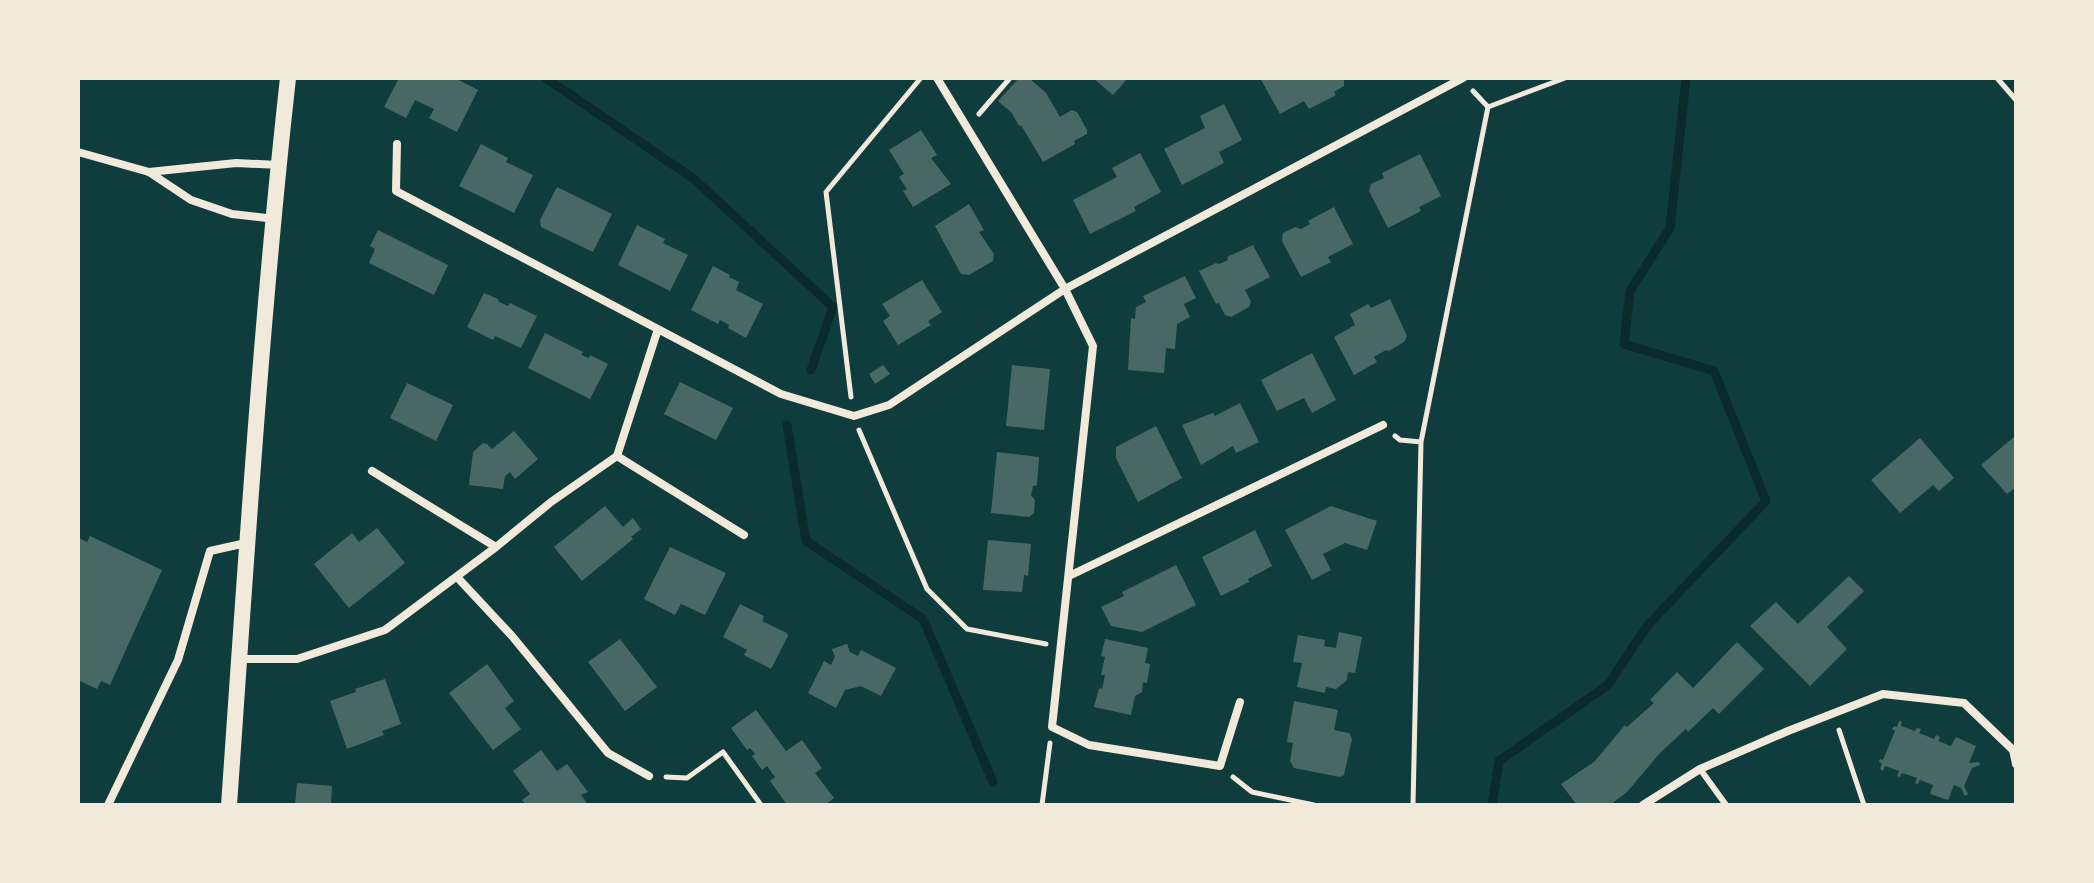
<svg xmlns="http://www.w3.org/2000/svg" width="2094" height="883" viewBox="0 0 2094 883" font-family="'IBM Plex Sans',sans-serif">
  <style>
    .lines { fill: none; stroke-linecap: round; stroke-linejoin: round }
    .stream { stroke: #0a2a2b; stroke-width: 9 }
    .building { fill: #486865 }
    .path { stroke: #f1e9da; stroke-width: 5 }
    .service { stroke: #f1e9da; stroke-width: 6 }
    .minor { stroke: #f1e9da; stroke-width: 8 }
    .secondary { stroke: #f1e9da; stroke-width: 16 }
  </style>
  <rect width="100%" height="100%" fill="#0f3d3e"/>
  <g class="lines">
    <path class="stream" d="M546 78 694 179 833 307 811 370
      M787 425 806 541 923 619 993 782
      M1492 805 1499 761 1608 685 1647 626 1766 501 1714 371 1624 344 1630 291 1670 228 1686 78"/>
  </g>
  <path class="building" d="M399 78H455L478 90 457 132 429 118 434 109 415 100 406 118 384 107Z
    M1019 78H1029L1046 93 1060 117 1072 110 1077 112 1087 130V134L1074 141 1075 144 1043 162 1021 125 1019 126 1012 113 998 101Z
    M1093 78H1128L1113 95Z
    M1260 78H1344V86L1334 92 1336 95 1309 109 1304 101 1280 114Z
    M1224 104 1242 140 1219 152 1224 163 1182 185 1164 149 1205 128 1200 116Z
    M921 130 937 155 931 158 951 184 913 207 903 191 907 189 899 177 904 174 889 150Z
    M481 144 508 158 506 162 533 175 514 213 459 186Z
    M1140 153 1161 192 1134 207 1136 211 1090 234 1073 200 1117 177 1112 168Z
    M1420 154 1441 196 1419 207 1421 211 1388 228 1369 191 1371 184 1384 178 1382 173Z
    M557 187 612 214 593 252 541 227 540 220Z
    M969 204 984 230 979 232 994 254 993 261 969 275 961 274 935 226Z
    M1334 207 1353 244 1328 257 1331 262 1301 277 1282 241 1283 233 1295 227 1301 229 1310 224 1308 221Z
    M637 225 665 239 663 243 688 255 670 291 618 265Z
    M378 230 448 265 434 295 369 263 375 249 370 246Z
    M1253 245 1270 277 1245 290 1251 302 1249 307 1231 317 1225 315 1219 303 1216 304 1199 271 1216 263 1219 264 1228 260 1227 257Z
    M713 266 730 275 729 277 739 282 736 290 763 304 746 338 728 328 729 325 724 322 720 320 718 324 691 310Z
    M1185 276 1196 298 1184 304 1190 317 1177 324 1175 349 1166 348 1164 373 1128 370 1131 318 1135 319 1136 307 1146 302 1143 296Z
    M922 280 942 312 928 321 931 325 898 345 883 321 890 316 882 304Z
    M484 293 498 299 499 302 508 306 510 303 537 316 521 348 495 336 493 340 467 327Z
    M1390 299 1407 336 1404 342 1389 351 1386 350 1374 357 1377 362 1354 375 1334 337 1355 325 1350 314 1368 304 1371 308Z
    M545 333 583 352 581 355 589 358 590 355 608 364 590 399 528 368Z
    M1312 353 1336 400 1312 413 1304 398 1277 411 1261 380Z
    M883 365 890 374 875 384 869 374Z
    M1012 365 1050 369 1044 430 1006 426Z
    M680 382 733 408 716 440 664 414Z
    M407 383 453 405 436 441 390 418Z
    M1240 403 1259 442 1236 453 1233 446 1201 465 1182 425 1213 413 1215 416Z
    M1156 426 1182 478 1138 502 1116 458V447Z
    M514 431 538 459 515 479 510 472 505 476 503 489 469 485 473 452 483 443 487 444 492 449Z
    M2016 435V487L2007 494 1981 465Z
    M1920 438 1954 478 1939 491 1933 485 1900 513 1871 480Z
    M997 452 1039 457 1037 485 1033 486 1032 491 1031 495 1035 500 1034 513 1029 517 991 513Z
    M605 506 623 527 633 518 641 529 631 537 633 539 582 581 554 547Z
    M1331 506 1377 521 1367 550 1345 543 1323 554 1331 570 1312 580 1285 530Z
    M377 528 405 563 349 608 314 564 352 533 359 542Z
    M1255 530 1272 566 1248 579 1249 582 1221 596 1202 557Z
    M90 536 162 570 110 685 101 681 97 689 78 680 80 671 78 670V541L79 538 87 542Z
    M988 540 1031 544 1028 576 1024 575 1022 592 983 590Z
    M670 547 726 573 705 615 681 604 675 615 644 599Z
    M1176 565 1196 605 1142 632 1111 626 1101 607 1124 596 1122 592Z
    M1849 576 1864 591 1827 627 1847 649 1810 686 1750 626 1776 602 1798 624Z
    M740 604 764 616 762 621 787 633 788 636 771 669 744 655 747 650 723 637Z
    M1339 632 1362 637 1355 673 1348 672 1347 680 1336 689 1326 687 1325 693 1297 687 1302 663 1293 662 1298 635 1325 640 1324 646 1336 648Z
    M620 639 657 687 625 711 588 662Z
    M1105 639 1148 648 1145 663 1150 664 1147 683 1143 682 1142 692 1135 696 1131 715 1094 707 1099 688 1102 689 1105 675H1101L1105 657 1101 656Z
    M1737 642 1764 669 1719 714 1713 708 1688 732 1686 729 1660 753 1627 792 1610 805H1577L1561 784 1594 762 1625 725 1627 727 1654 703 1650 700 1677 672 1693 688Z
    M847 644 850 652 858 656 861 650 896 668 881 696 861 686 845 690 836 708 808 693 824 661 831 665 835 657 832 649Z
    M487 664 514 701 505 708 521 729 493 750 449 693Z
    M385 679 401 724 382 731 384 735 347 749 330 701 356 692 355 689Z
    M1294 701 1338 710 1334 730 1349 733 1352 739 1344 775 1340 777 1294 768 1290 761 1293 743 1287 742Z
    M756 710 786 751 802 740 822 768 815 773 834 798 825 805H787L770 781 775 777 767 766 762 770 752 756 755 754 750 748 747 750 731 728Z
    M1899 721 1902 722 1901 726 1915 731 1917 728 1921 729 1919 733 1934 739 1936 735 1940 737 1938 741 1951 746 1956 737 1976 746 1969 763 1979 762 1980 765 1972 768 1964 786 1968 794 1965 796 1961 788 1954 785 1948 800 1930 794 1933 785 1920 780 1918 784 1915 783 1917 778 1902 773 1900 777 1897 776 1899 771 1885 766 1883 771 1880 769 1882 763 1879 762 1880 759 1883 760 1895 731 1892 729 1894 726 1897 727Z
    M541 750 557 771 567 764 588 792 581 795 588 805H526L522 800 530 794 513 771Z
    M297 783 332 786 331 805H295Z"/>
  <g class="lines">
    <path class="path" d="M1997 78 2016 100
      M1488 107 1565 78
      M979 114 1010 78
      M851 397 826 192 920 79
      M859 430 927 589 967 629 1046 644
      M1395 436 1400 440 1421 442
      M1839 730 1864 805
      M666 777 687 778 723 752 761 805
      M1233 777 1252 792 1314 805
      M1042 805 1050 743
      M1413 805 1421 442 1488 107 1473 91"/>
    <path class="service" d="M1700 769 1726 805"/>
    <path class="minor" d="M937 78 1065 289 1093 346 1052 727 1089 745 1220 766 1240 702
      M397 144 396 191 781 394 854 416 889 405 1065 289 1463 78
      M78 152 149 172 191 200 232 214 275 219
      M149 172 236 163 279 165
      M617 456 744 535
      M372 471 496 547
      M1069 576 1383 425
      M457 577 512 636 608 753 649 776
      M239 659H297L385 630 496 547 551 502 617 456 658 329
      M108 805 178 660 210 551 246 543
      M1643 805 1700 769 1788 731 1883 694 1964 703 2013 750 2016 764"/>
    <path class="secondary" d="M229 805C246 563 261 320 288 78"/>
  </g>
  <rect width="2094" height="883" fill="none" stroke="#f1e9da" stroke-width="160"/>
</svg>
